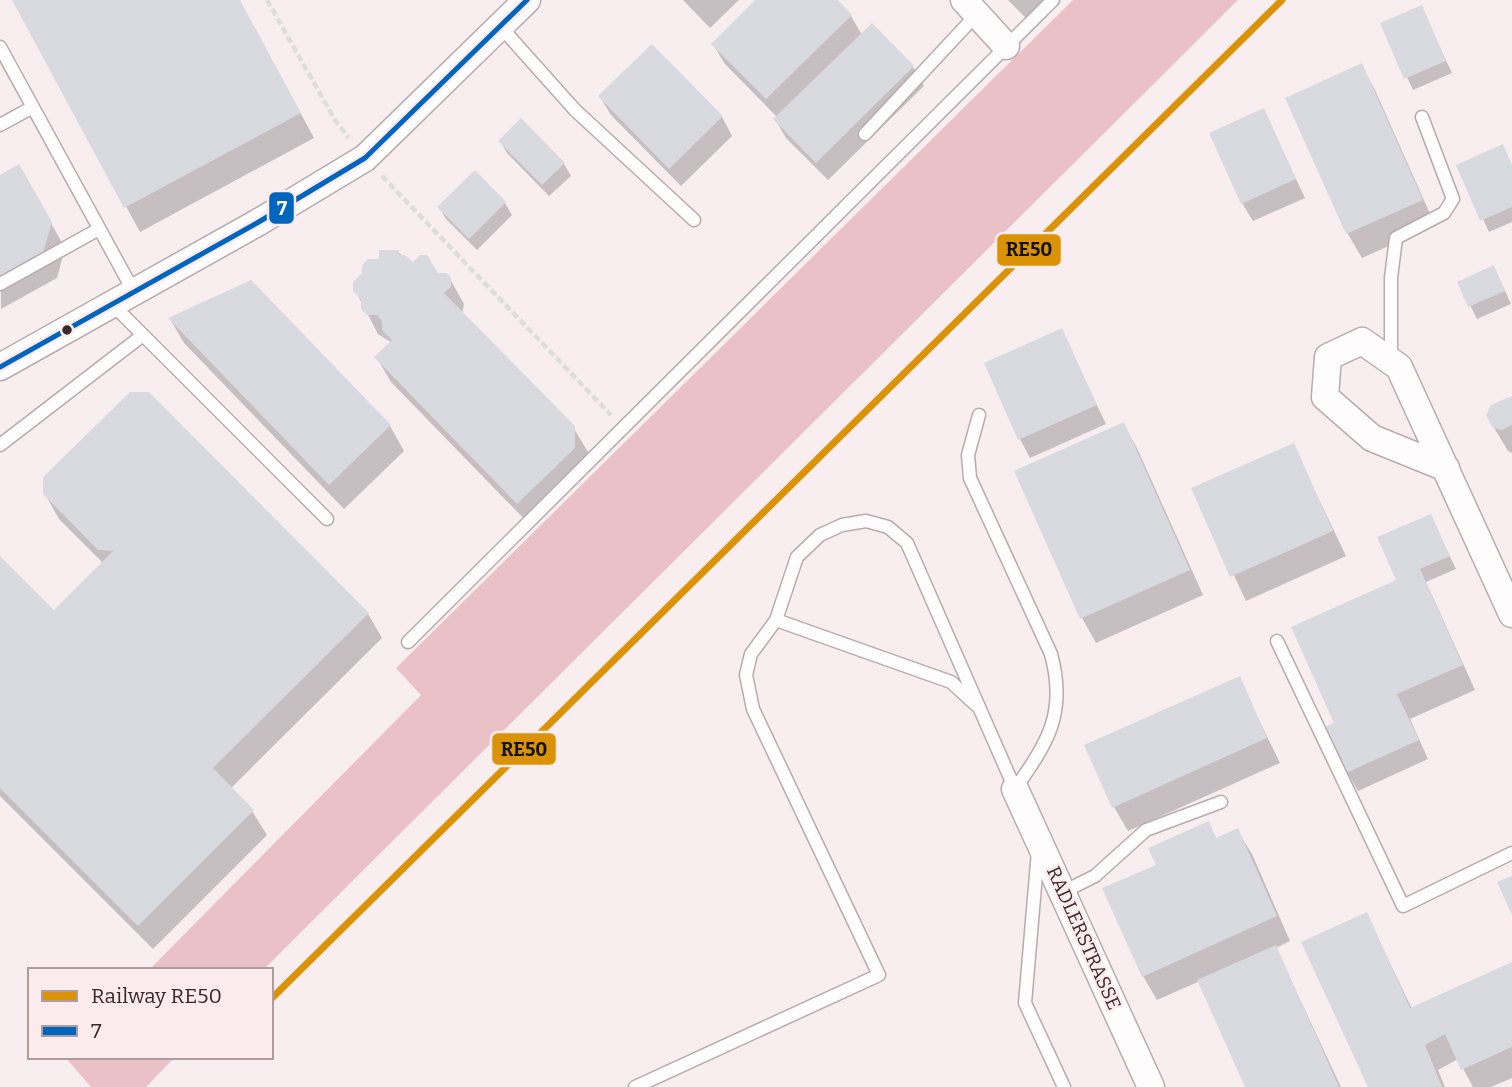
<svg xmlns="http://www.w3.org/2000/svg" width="1512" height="1087" viewBox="0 0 1512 1087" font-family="Bitter,serif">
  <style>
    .forest { fill: #ebc1c8 }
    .shadow { fill: #0003 }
    .building { fill: #d9dadf }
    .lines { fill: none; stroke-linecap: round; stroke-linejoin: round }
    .lane-casing { stroke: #b7abad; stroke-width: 15 }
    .street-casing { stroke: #b7abad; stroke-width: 29 }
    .path { stroke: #dfdcdc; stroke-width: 4.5; stroke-dasharray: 7 3.5; stroke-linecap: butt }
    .lane { stroke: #fefcfd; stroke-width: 12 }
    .street { stroke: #fefcfd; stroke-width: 26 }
    .bus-1-casing { stroke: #fbebed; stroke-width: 10 }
    .bus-1 { stroke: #0065bd; stroke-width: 5 }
    .rail-1-casing { stroke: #fbebed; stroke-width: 12 }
    .rail-1 { stroke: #da9306; stroke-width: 7 }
    .bus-dot { fill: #38292b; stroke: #fbebed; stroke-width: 2.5 }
    .labels { text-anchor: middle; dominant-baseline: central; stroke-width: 5; stroke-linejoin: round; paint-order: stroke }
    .street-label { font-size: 19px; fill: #38292b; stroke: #fbebed }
    .line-badge { stroke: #fbebed; stroke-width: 2.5 }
    .badge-label { font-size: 19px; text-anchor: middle; font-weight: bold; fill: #fff }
    .pale-badge-label { font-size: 19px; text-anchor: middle; font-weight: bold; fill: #111 }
  </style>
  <rect width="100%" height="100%" fill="#f8eef0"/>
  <path class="forest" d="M1073 0H1238L263 970H149L421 695 396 668Z
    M65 1057H175L146 1087H91Z"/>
  <path class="shadow" d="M14 0H239L314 138 140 232Z
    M683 0H739L710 28Z
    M758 0H836L851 16 862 35 871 25 913 67 924 86 828 180 786 138 775 119 777 117 724 63 713 44Z
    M1008 0H1051L1029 21Z
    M1421 7 1452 73 1413 90 1382 24Z
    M652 46 722 117 732 136 681 186 611 115 600 97Z
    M1361 65 1375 90 1435 225 1362 258 1348 234 1288 98Z
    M1264 111 1305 198 1253 221 1242 203Z
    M500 141 564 164 571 176 549 196 507 153Z
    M1512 165V222L1489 232 1458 166Z
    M19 166 65 248 57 278 1 309 0 177Z
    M475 172 505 203 512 215 477 250 446 219 439 207Z
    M398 252 413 265 450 279 464 304 462 314 573 427 588 452V473L532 527 391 382 377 358 392 343 378 334 355 290Z
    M1500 280 1511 304 1477 319 1459 283Z
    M251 282 390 426 404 451 344 509 184 343 170 319Z
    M1061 331 1106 424 1030 458 1020 439Z
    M1512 398V453L1508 451 1493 426Z
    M1123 424 1137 448 1203 595 1096 643 1082 618Z
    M1293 445 1346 556 1246 601 1193 489Z
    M45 494 368 614 382 638 230 789 252 811 267 835 153 949 0 796V558L54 612 103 563 59 519Z
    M1430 516 1456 569 1426 582 1475 690 1410 719 1428 759 1358 791 1347 772 1336 723Z
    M1239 679 1280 763 1128 831 1114 807Z
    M1208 824 1217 839 1237 830 1252 854 1290 941 1276 948 1341 1087H1247L1200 981 1157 1000 1143 976 1158 866Z
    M1367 915 1412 1009 1512 964V1078L1491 1087H1473L1458 1059 1438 1070 1445 1087H1370Z"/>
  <path class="building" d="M12 0H240L301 113 124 208Z
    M755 0H838L852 15 766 99 711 44Z
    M1422 5 1446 61 1404 79 1380 23Z
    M872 23 914 66 816 163 773 119Z
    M652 44 723 116 669 169 598 96Z
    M1362 63 1423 200 1346 234 1285 98Z
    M1264 108 1296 179 1241 204 1209 133Z
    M521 118 565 163 542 185 498 141Z
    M1503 144 1512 165V207L1480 221 1456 165Z
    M19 164 52 222 43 253 0 277V175Z
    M475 170 506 202 469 239 437 207Z
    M379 250H399V255H405L413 262 420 255H427L438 273H447L451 278V287L444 293 575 426V448L517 504 374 357 392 340 382 330V321L377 315H367L361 309V299L353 291V282L362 273V265L368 259H379Z
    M1494 265 1505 291 1468 307 1457 282Z
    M251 280 391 425 329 485 168 318Z
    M1062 328 1097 405 1018 440 984 363Z
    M130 392H149L369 613 213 768 254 810 138 926 0 788V556L54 610 113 551 98 550 43 494V477Z
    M1512 396V425L1502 430 1492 427 1486 415 1491 405Z
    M1124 422 1190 570 1080 619 1014 471Z
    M1294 443 1333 531 1230 577 1191 488Z
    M1431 514 1450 556 1420 569 1463 665 1397 694 1419 740 1346 773 1324 727 1334 723 1291 627 1396 580 1377 537Z
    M1240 676 1267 738 1112 808 1084 745Z
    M1209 821 1216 838 1238 828 1277 916 1142 977 1102 888 1156 865 1148 848Z
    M1512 876V915L1497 882Z
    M1367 912 1410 1008 1512 962V1047L1461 1070 1445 1034 1425 1045 1442 1087H1368L1301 942Z
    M1276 945 1339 1087H1245L1197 980Z"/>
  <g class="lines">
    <defs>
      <path id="lane" d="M500 26 575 110 694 220
        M0 47 134 292
        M0 125 33 107
        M865 134 977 14
        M0 284 99 229
        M112 304 327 519
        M1391 361V278L1396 238 1444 213 1453 199 1422 117
        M979 415 968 455 970 478 1051 654C1067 713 1048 742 1015 789
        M0 445 143 335
        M776 620 951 682 976 705
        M1277 641 1403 906 1512 853
        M408 642 1053 0
        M1038 851 1025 1003 1064 1087
        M1063 892 1095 876 1146 830 1221 802
        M635 1087 879 975 753 709 746 675 751 654 776 620 797 557 820 535 842 525 866 521 888 527 907 543 1015 789"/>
      <path id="street" d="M964 0 1006 46
        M0 367 257 223 365 158 527 0
        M1446 468 1372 438 1325 397 1328 357 1362 341 1399 367 1512 614
        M1015 789 1151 1087"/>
    </defs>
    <use href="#lane" class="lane-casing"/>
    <use href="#street" class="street-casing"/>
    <path class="path" d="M267 0 335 120 349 138
      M382 176 611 415"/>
    <use href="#lane" class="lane"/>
    <use href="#street" class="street"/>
    <defs>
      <path id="bus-1" d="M0 367 257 223 365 158 527 0"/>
    </defs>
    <use href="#bus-1" class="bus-1-casing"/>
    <use href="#bus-1" class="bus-1"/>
    <defs>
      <path id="rail-1" d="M271 999 1282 0"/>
    </defs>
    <use href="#rail-1" class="rail-1-casing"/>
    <use href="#rail-1" class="rail-1"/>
  </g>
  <circle class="bus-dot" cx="67" cy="330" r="6"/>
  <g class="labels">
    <g class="street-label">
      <text transform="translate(1084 938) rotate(66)">RADLERSTRASSE</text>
    </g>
  </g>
  <g class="line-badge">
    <rect x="268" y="191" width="27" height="34" rx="7" fill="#0065bd"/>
    <rect x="996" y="233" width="66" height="34" rx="7" fill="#da9306"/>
    <rect x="491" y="732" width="66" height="34" rx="7" fill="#da9306"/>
  </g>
  <g class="badge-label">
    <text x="282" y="215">7</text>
  </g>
  <g class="pale-badge-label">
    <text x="1029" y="256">RE50</text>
    <text x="524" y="756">RE50</text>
  </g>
  <rect x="28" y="968" width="245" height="91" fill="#fbebed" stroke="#ad9d9f" stroke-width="2"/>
  <rect x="42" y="991" width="35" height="10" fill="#da9306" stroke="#ad9d9f" stroke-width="2"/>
  <text x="91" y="1003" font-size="21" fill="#38292b">Railway RE50</text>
  <rect x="42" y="1026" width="35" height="10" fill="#0065bd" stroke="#ad9d9f" stroke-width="2"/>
  <text x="91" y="1038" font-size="21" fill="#38292b">7</text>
</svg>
